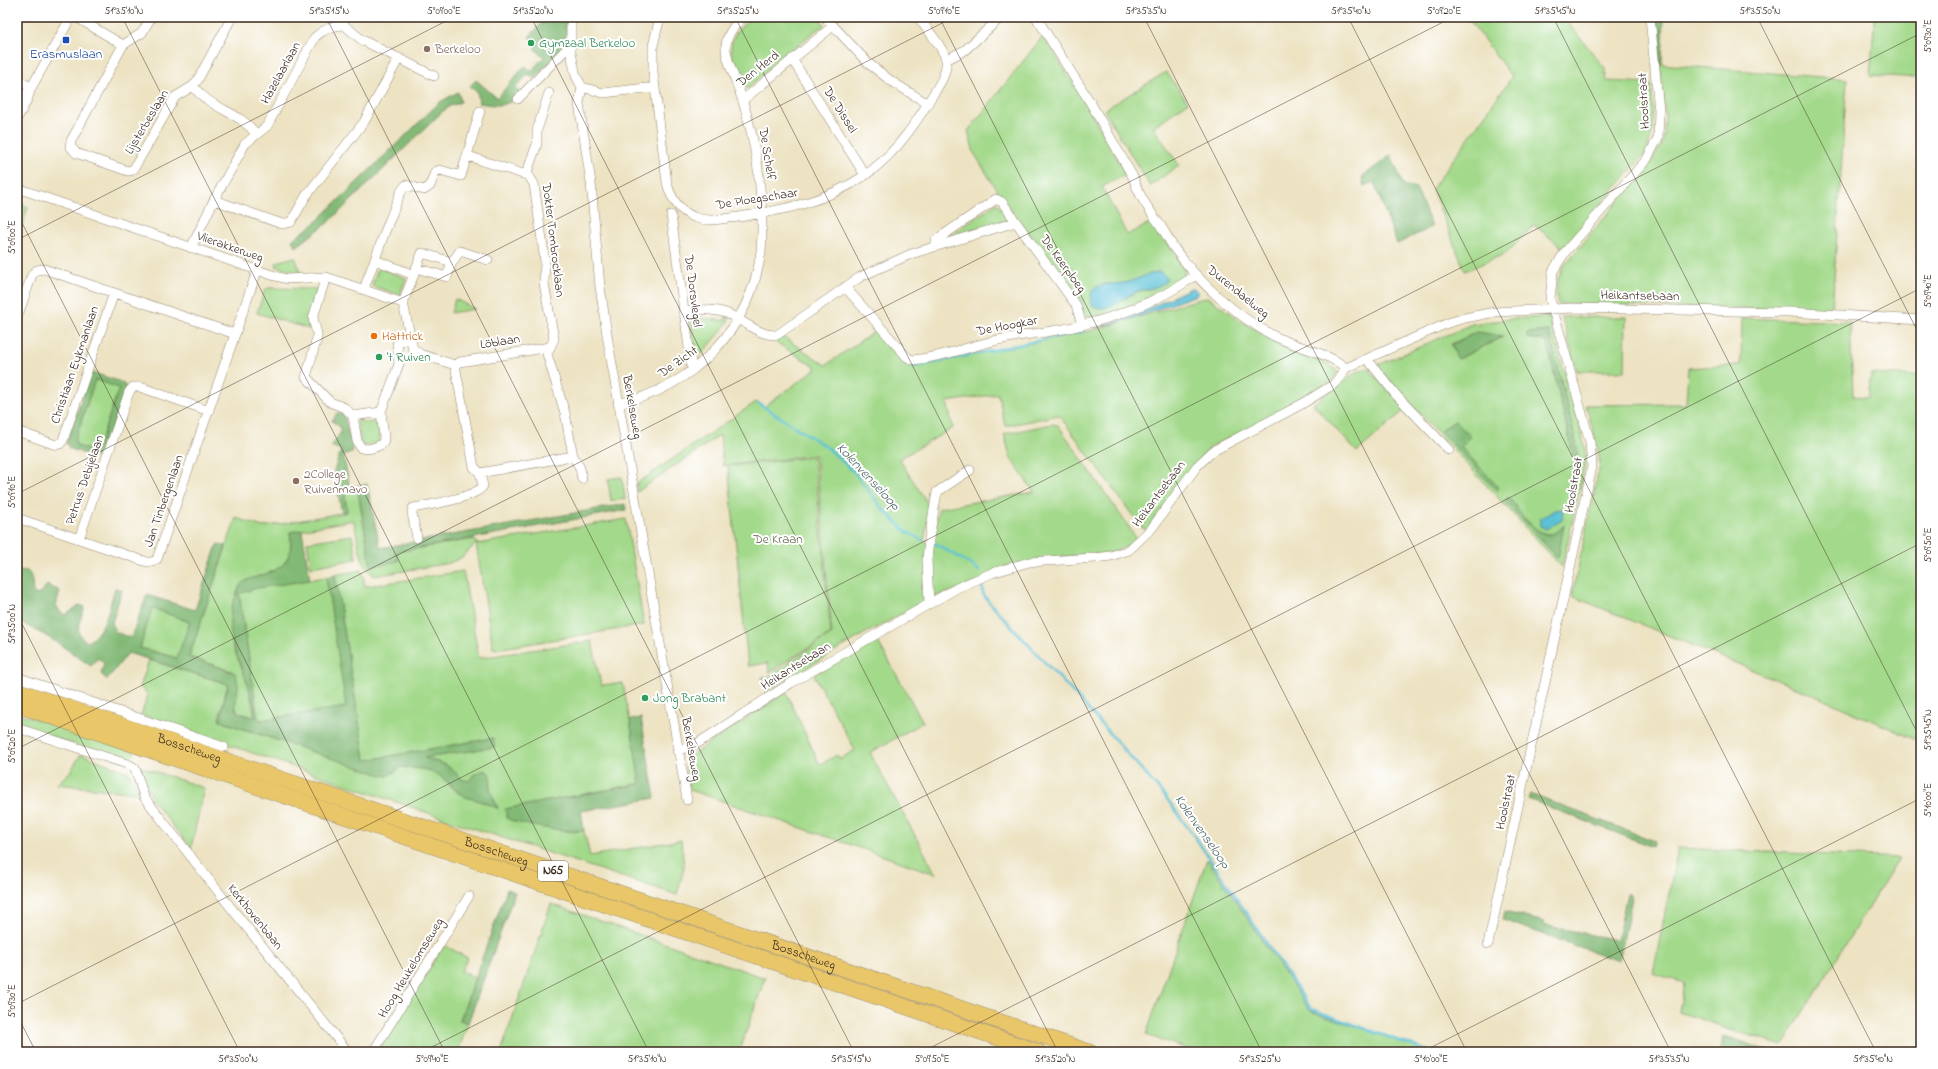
<svg xmlns="http://www.w3.org/2000/svg" width="1938" height="1069" viewBox="0 0 1938 1069" font-family="'Indie Flower',sans-serif">
  <style>
    .green { fill: #a3d98a; stroke: #6f8254; fill-rule: evenodd }
    .forest { fill: #82b976; stroke: #5e724a; fill-rule: evenodd }
    .water { fill: #5ac1d7; stroke: #4a767a }
    .lines { fill: none; stroke-linecap: round; stroke-linejoin: round }
    .stream { stroke: #5ac1d7; stroke-width: 2.5 }
    .street-casing { stroke: #948670; stroke-width: 10 }
    .primary-casing { stroke: #948670; stroke-width: 16 }
    .street { stroke: #fff; stroke-width: 9 }
    .primary { stroke: #e9c769; stroke-width: 15 }
    .ticks { fill: none; stroke: #3b2a1e; stroke-width: 1; stroke-opacity: 0.45 }
    .transit-dot { fill: #1a4fb4; stroke: #fff; stroke-width: 1.5 }
    .leisure-dot { fill: #2e9e5b; stroke: #fff; stroke-width: 1.5 }
    .education-dot { fill: #8d6e63; stroke: #fff; stroke-width: 1.5 }
    .food-dot { fill: #e8710a; stroke: #fff; stroke-width: 1.5 }
    .labels { text-anchor: middle; dominant-baseline: central; stroke-width: 4; stroke-linejoin: round; paint-order: stroke }
    .shield { fill: #fff; stroke: #766a62; stroke-width: 1 }
    .shield-label { font-size: 12px; font-weight: bold; fill: #3b2a1e }
    .leisure-label { font-size: 13px; fill: #27864d; stroke: #fff; text-anchor: start }
    .education-label { font-size: 13px; fill: #785e54; stroke: #fff; text-anchor: start }
    .transit-label { font-size: 13px; fill: #164399; stroke: #fff }
    .street-label { font-size: 13px; fill: #3b2a1e; stroke: #fff }
    .food-label { font-size: 13px; fill: #c56008; stroke: #fff; text-anchor: start }
    .park-label { font-size: 13px; fill: #5a5f3e; stroke: #fff }
    .water-label { font-size: 14px; font-style: italic; fill: #465f5f; stroke: #fff }
    .neatline { fill: none; stroke: #3b2a1e; stroke-width: 1.5 }
    .ticks-label { font-size: 10px; text-anchor: middle; fill: #3b2a1e }
  </style>
  <rect width="100%" height="100%" fill="#fff"/>
  <filter id="ink" filterUnits="userSpaceOnUse"><feTurbulence type="fractalNoise" baseFrequency=".025" numOctaves="2"/><feDisplacementMap in="SourceGraphic" scale="8" xChannelSelector="R" yChannelSelector="G"/><feConvolveMatrix kernelMatrix="1 2 1 2 8 2 1 2 1" color-interpolation-filters="sRGB"/></filter>
  <filter id="wash" filterUnits="userSpaceOnUse"><feTurbulence type="fractalNoise" baseFrequency=".012" numOctaves="4" result="noise"/><feDisplacementMap in="SourceGraphic" scale="16" xChannelSelector="R" yChannelSelector="G"/><feGaussianBlur stdDeviation="0.9" result="paint"/><feColorMatrix in="noise" values="0 0 0 0 0 0 0 0 0 0 0 0 0 0 0 0 0 1.4 0 .05"/><feComposite in="paint" operator="in"/></filter>
  <g filter="url(#wash)">
    <rect width="100%" height="100%" fill="#ede3c3"/>
    <path class="green" d="M752 17H819L824 25 822 28H819L798 45V48L779 64H775L751 85 750 88H744C731 54 720 43 752 17Z
      M1467 17H1563L1605 68 1607 81 1651 83 1654 118 1653 132 1646 153 1563 248 1534 225 1507 253 1465 271 1432 189 1512 77Z
      M1875 17H1921V78L1870 75Z
      M1043 36 1085 102 1126 174 1102 187 1127 235 1153 222 1185 268 1184 276 1182 281 1137 304 1094 318 1087 316 998 192 974 153 968 131ZM1158 272 1162 273 1155 287 1136 292 1115 304 1094 290 1104 284 1126 283Z
      M1660 64 1847 79 1832 311 1558 304 1556 292 1557 283 1563 267 1620 199 1648 167 1661 146 1664 136 1665 117Z
      M1166 72 1188 102 1153 127 1179 165 1150 186 1104 110Z
      M17 203 28 207 17 240Z
      M997 203 1009 220 943 240Z
      M295 257 301 274 276 266 277 262Z
      M378 268 406 278 400 295 372 286Z
      M268 288 318 289 308 320 309 329 257 313 265 290Z
      M1207 297 1246 324 1296 354 1328 363 1338 372 1330 382 1274 417 1212 446 1146 530 1141 527 1059 415 1005 426 998 394 947 402 953 428 899 459 930 507 924 540 931 545 939 508 1034 492 1011 459 1004 434 1052 424 1058 425 1135 536V540L1130 545 1111 553 1053 557 934 597 864 634 768 691 763 684 762 677H767L832 634 816 455 723 466 720 435 637 492 636 484 756 402 764 407 817 368 769 338 783 337 826 365 878 329 912 367 1094 330Z
      M455 299 475 309 451 313Z
      M690 313H692L696 318C706 317 716 321 726 320L725 317 730 318 720 333 701 355 694 348Z
      M1549 317 1585 446 1586 461 1562 567 1376 366 1472 324 1510 319ZM1549 331 1575 438 1578 456 1573 455 1548 346 1543 340 1527 338ZM1477 332 1503 337 1458 359 1451 344ZM1455 421 1471 437 1461 447 1440 431ZM1508 498C1520 512 1544 551 1563 526L1558 558 1505 501Z
      M1562 317H1626L1625 371H1577Z
      M1742 318 1850 322 1853 396 1868 397 1871 374 1921 376V742L1811 694 1572 596 1600 464 1597 445 1586 405 1686 404 1688 368 1741 365Z
      M1367 368 1406 409 1357 452 1313 404 1355 373Z
      M95 380H97L119 388 100 443 98 450 94 451 77 446 75 440Z
      M373 416 378 418 380 442 366 446 361 444 357 422 361 418 362 423 374 422Z
      M814 457 831 634 769 672 768 663 748 666 728 466Z
      M622 477 625 499 611 501 608 479Z
      M357 486 371 565 398 560 397 552 474 539 477 544 626 519 644 625 496 649 493 648 476 544 461 558 449 563 375 576C358 566 359 537 353 520L290 532C298 587 241 567 239 593L256 588 326 577 347 705 346 708 261 720 258 719 239 594 232 646 247 678 255 717 239 713 234 703 238 685 232 671 189 657 236 518 263 527 347 512 344 489Z
      M352 535 356 559 311 567 307 542Z
      M362 570 365 586H368L463 571 479 658 592 641 601 685 623 683 641 783 506 809 507 818 570 832 584 831 590 856 681 840 684 867 677 895 461 824 141 715 148 695 140 687 149 660 228 684 219 718 220 721 325 756 393 773 400 767 431 770 437 773 458 793 498 808 489 789 491 782 474 774 469 781C459 780 458 774 451 768 445 763 432 761 424 758L494 747 493 738 367 760 365 759 335 575Z
      M152 608 190 622 177 658 140 648Z
      M876 638 923 722 870 753 936 874 690 790C687 774 681 766 693 754L786 692 819 763 821 764 837 755 840 759 855 750 814 675Z
      M17 713 135 752 127 762 17 725Z
      M81 754 128 772 139 789 136 793 57 784 70 772Z
      M139 766 204 788 191 848 153 801Z
      M1678 848 1899 858 1782 1046 1679 1012 1684 983 1653 973Z
      M1207 859 1310 1011 1434 1052H1197L1146 1035Z
      M551 904 765 978 739 1052H501Z
      M444 945 468 958 461 971 475 978 460 1020 468 1023 458 1052H377Z"/>
    <path class="forest" d="M547 17H566V44L534 79 528 74 516 87 521 92C507 108 499 106 479 103L477 91 469 87 476 80 497 98 525 66 531 71 544 57 534 48 537 45 529 37Z
      M1655 17H1664L1662 64H1660Z
      M458 92 461 102 450 106 442 112 330 221 296 247 292 240 314 224 440 102Z
      M1391 155 1403 185 1416 188 1432 227 1397 244 1374 182 1364 186 1362 177Z
      M1549 331 1575 438 1578 456 1573 455 1548 346 1543 340 1527 338V333Z
      M1477 332 1503 336 1458 359 1451 345Z
      M91 372 124 383 123 385 126 386 101 459 68 448 69 445 66 444ZM95 380H97L119 388 100 443 98 450 94 451 77 446 75 440Z
      M337 413 344 415 353 452 343 455 350 488 344 489 347 512 342 513 334 471 341 450 331 446 341 432 339 426 332 421Z
      M1455 421 1471 437 1461 447 1499 488 1497 491 1440 431Z
      M367 484 380 548 625 504 626 510 397 552 398 561 371 566 357 486Z
      M1508 497C1521 512 1544 552 1564 525L1558 558 1505 501Z
      M302 530 310 580 257 588 239 594 258 719 261 720 346 707 326 577 335 575 365 759 367 760 493 738 495 747 425 758C433 761 445 763 452 769 458 774 459 780 469 781 474 774 478 770 487 771L491 776 490 789 498 809C488 802 477 801 466 797 459 794 455 788 449 783 433 769 422 768 401 767L388 776 381 775 220 721 228 684 128 653 107 680 101 674 104 663 98 658 91 666 55 641 17 620V573C33 564 32 582 33 593L38 595 47 585 60 591 56 605 61 613 66 615 79 605 85 607C80 621 72 634 88 642 106 630 109 607 115 588L122 590 112 622 115 632 131 638 147 595 195 610 217 545 218 544 226 546 189 657 235 673C236 677 238 681 238 686 238 705 225 714 255 717 253 680 224 646 231 611 232 603 237 595 239 588 246 569 298 584 290 532ZM152 608 190 622 177 658 140 648Z
      M641 718 655 798 581 811 584 831C568 832 520 826 507 818L505 809 640 784 630 720Z
      M1530 794 1655 841 1653 847 1528 799Z
      M507 889 515 892 468 1023 460 1020Z
      M1627 894H1629L1632 898 1619 961 1503 920 1505 912 1544 922 1543 925 1617 940Z
      M1724 1036 1771 1052H1719Z"/>
    <path class="water" d="M1158 272 1162 273 1167 278C1164 288 1148 288 1139 291 1128 294 1120 304 1109 307 1103 309 1096 308 1091 304 1086 279 1115 286 1128 282 1138 279 1147 274 1158 272Z
      M1191 288H1194L1199 294 1131 319 1093 328 1135 315Z
      M1562 509 1564 515 1562 519 1546 529 1540 526V519L1555 510Z"/>
    <g class="lines">
      <path class="stream" d="M913 367 1084 331
        M758 403 828 448 853 471 882 508 897 523 907 532 923 540
        M933 542 972 565 979 571
        M982 583 983 594 988 601 1080 700 1164 795 1197 840 1311 1009 1430 1052"/>
    </g>
  </g>
  <g filter="url(#ink)">
    <g class="lines">
      <defs>
        <path id="street" d="M76 17 123 45
          M151 17 142 33 123 45 71 141 70 146 76 153 128 171 133 170 175 97 193 86 197 81 232 17
          M571 17V53L576 76 582 87 579 103 591 183 600 287 608 341 687 800
          M660 17 653 46V72L667 183C671 199 679 211 694 217 708 223 724 218 739 217 784 210 825 202 864 176 892 157 912 130 929 101 936 89 948 75 946 60 944 48 925 27 918 17
          M825 17 868 63 891 81 928 104
          M1036 17 1090 102 1133 177C1138 194 1147 207 1158 222 1164 230 1168 239 1174 248 1199 283 1236 316 1274 336 1298 348 1325 351 1346 368
          M792 59 865 175
          M946 60 965 50 999 19
          M17 80 31 87
          M193 86C210 109 239 111 256 134
          M582 87 603 93 655 87
          M518 99 571 44
          M743 100 833 26
          M17 104 30 89
          M17 119 27 100 31 88 71 17
          M468 156 529 176 534 184 545 261 544 283 554 339 547 354 565 413 573 456 580 468 582 479
          M526 175 537 144V130L549 93
          M17 188 275 276 287 279 326 277 403 303 413 349 420 354 455 365
          M214 200 282 224 291 222 306 196 364 122 399 58
          M671 215 692 370
          M936 246V240L996 199 1002 202 1016 222
          M191 248 214 200 245 144 267 126 315 37C324 29 333 25 344 25L362 40 434 76
          M375 260 414 275
          M416 268 447 277 452 262 460 251 488 260
          M326 277 313 318C314 326 318 331 317 338L306 377 330 402 345 408 353 416 357 441 361 448C368 450 377 448 383 443L384 438 381 412 399 364 397 344 410 338
          M845 287 907 357 912 360C941 358 970 346 998 340 1020 335 1042 333 1064 329 1110 320 1158 302 1196 275
          M364 289 389 221C395 210 397 194 406 185L424 190 430 186 435 172 440 170 461 176 480 111
          M403 303 422 253 452 262
          M683 311C697 310 711 308 726 313 742 319 758 336 777 335L860 277 911 254 1016 222 1076 305 1082 325
          M17 318 32 275 37 270 44 269 235 334
          M1368 360 1397 396 1449 450
          M618 404C694 387 751 329 761 251 764 220 760 175 754 145 750 126 745 106 738 87 734 75 727 62 726 50 725 35 734 25 744 17
          M353 416 381 412
          M17 431 56 445 60 444 63 440 114 293
          M480 473 573 456
          M17 518 147 562H152L157 559 257 271
          M417 538 412 513 413 508C428 505 475 498 483 486L480 473 474 467 455 365 460 362 550 347
          M79 539 129 392 133 387H140L209 411
          M929 604 927 560 929 539 937 492 970 470
          M17 677 224 747
          M17 728 130 765 135 768 144 797 232 909 348 1052
          M677 751 698 743 791 683 957 588 992 573 1029 562 1095 558 1111 556 1129 550 1152 528 1197 466 1213 451 1302 404 1334 384 1346 368 1448 323 1465 318 1495 312 1572 308 1790 312 1921 320
          M1488 944 1592 467 1590 442 1550 299 1553 271 1565 252 1647 159 1658 138 1659 111 1650 17
          M373 1052 469 896"/>
        <g id="primary">
          <path id="s1" d="M17 690C374 811 733 930 1090 1052"/>
          <path d="M17 705 1039 1052"/>
        </g>
      </defs>
      <use href="#street" class="street-casing"/>
      <use href="#primary" class="primary-casing"/>
      <use href="#street" class="street"/>
      <use href="#primary" class="primary"/>
    </g>
  </g>
  <path class="ticks" d="M122 17 649 1052M326 17 854 1052M531 17 1058 1052M735 17 1262 1052M939 17 1467 1052M1144 17 1671 1052M1348 17 1876 1052M1553 17 1921 740M1757 17 1921 338M17 213 445 1052M17 240 454 17M17 494 954 17M17 614 240 1052M17 749 1453 17M17 1004 1921 33M17 1015 36 1052M422 1052 1921 288M922 1052 1921 543M1422 1052 1921 798"/>
  <rect class="transit-dot" x="62" y="36" width="8" height="8" rx="2"/>
  <g class="leisure-dot">
    <circle cx="531" cy="43" r="4"/>
    <circle cx="379" cy="357" r="4"/>
    <circle cx="645" cy="698" r="4"/>
  </g>
  <g class="education-dot">
    <circle cx="427" cy="49" r="4"/>
    <circle cx="296" cy="481" r="4"/>
  </g>
  <circle class="food-dot" cx="374" cy="336" r="4"/>
  <g class="labels">
    <rect class="shield" x="538" y="861" width="30" height="20" rx="3"/>
    <g class="shield-label">
      <text x="553" y="871">N65</text>
    </g>
    <g class="leisure-label">
      <text x="539" y="43">Gymzaal Berkeloo</text>
      <text x="387" y="357">'t Ruiven</text>
      <text x="653" y="698">Jong Brabant</text>
    </g>
    <g class="education-label">
      <text x="435" y="49">Berkeloo</text>
      <text x="304" y="474">2College<tspan x="304" dy="15">Ruivenmavo</tspan></text>
    </g>
    <g class="transit-label">
      <text x="66" y="54">Erasmuslaan</text>
    </g>
    <g class="street-label">
      <text transform="translate(758 69) rotate(-38)">Den Herd</text>
      <text transform="translate(281 73) rotate(-61)">Hazelaarlaan</text>
      <text transform="translate(1644 101) rotate(-93)">Hoolstraat</text>
      <text transform="translate(840 110) rotate(58)">De Dissel</text>
      <text transform="translate(147 122) rotate(-59)">Lijsterbeslaan</text>
      <text transform="translate(767 154) rotate(81)">De Schelf</text>
      <text transform="translate(757 199) rotate(-9)">De Ploegschaar</text>
      <text transform="translate(553 240) rotate(83)">Dokter Tombrocklaan</text>
      <text transform="translate(230 247) rotate(19)">Vlierakkerweg</text>
      <text transform="translate(1063 264) rotate(54)">De Keerploeg</text>
      <text transform="translate(693 291) rotate(83)">De Dorsvlegel</text>
      <text transform="translate(1238 292) rotate(39)">Durendaelweg</text>
      <text transform="translate(1640 296) rotate(1)">Heikantsebaan</text>
      <text transform="translate(1007 326) rotate(-11)">De Hoogkar</text>
      <text transform="translate(500 342) rotate(-9)">Löblaan</text>
      <text transform="translate(678 362) rotate(-35)">De Zicht</text>
      <text transform="translate(75 365) rotate(-71)">Christiaan Eykmanlaan</text>
      <text transform="translate(632 407) rotate(80)">Berkelseweg</text>
      <text transform="translate(85 480) rotate(-71)">Petrus Debijelaan</text>
      <text transform="translate(1574 485) rotate(-80)">Hoolstraat</text>
      <text transform="translate(1159 494) rotate(-53)">Heikantsebaan</text>
      <text transform="translate(164 501) rotate(-71)">Jan Tinbergenlaan</text>
      <text transform="translate(796 666) rotate(-32)">Heikantsebaan</text>
      <text stroke="none"><textPath href="#s1" startOffset="182">Bosscheweg</textPath></text>
      <text transform="translate(691 749) rotate(80)">Berkelseweg</text>
      <text transform="translate(1506 802) rotate(-78)">Hoolstraat</text>
      <text stroke="none"><textPath href="#s1" startOffset="506">Bosscheweg</textPath></text>
      <text transform="translate(255 917) rotate(51)">Kerkhovenbaan</text>
      <text stroke="none"><textPath href="#s1" startOffset="830">Bosscheweg</textPath></text>
      <text transform="translate(411 968) rotate(-59)">Hoog Heukelomseweg</text>
    </g>
    <g class="food-label">
      <text x="382" y="336">Hattrick</text>
    </g>
    <g class="park-label">
      <text x="778" y="539">De Kraan</text>
    </g>
    <g class="water-label">
      <text transform="translate(868 477) rotate(47)">Kolenvenseloop</text>
      <text transform="translate(1202 832) rotate(55)">Kolenvenseloop</text>
    </g>
  </g>
  <rect width="1938" height="1069" fill="none" stroke="#fff" stroke-width="44"/>
  <rect x="22" y="22" width="1894" height="1025" class="neatline"/>
  <g class="ticks-label">
    <text x="124" y="14">51°35'10"N</text>
    <text x="329" y="14">51°35'15"N</text>
    <text x="444" y="14">5°09'00"E</text>
    <text x="533" y="14">51°35'20"N</text>
    <text x="738" y="14">51°35'25"N</text>
    <text x="944" y="14">5°09'10"E</text>
    <text x="1146" y="14">51°35'35"N</text>
    <text x="1351" y="14">51°35'40"N</text>
    <text x="1444" y="14">5°09'20"E</text>
    <text x="1555" y="14">51°35'45"N</text>
    <text x="1760" y="14">51°35'50"N</text>
    <text transform="translate(1927 36) rotate(-90)" y="4">5°09'30"E</text>
    <text transform="translate(11 237) rotate(-90)" y="4">5°09'00"E</text>
    <text transform="translate(1927 291) rotate(-90)" y="4">5°09'40"E</text>
    <text transform="translate(11 492) rotate(-90)" y="4">5°09'10"E</text>
    <text transform="translate(1927 545) rotate(-90)" y="4">5°09'50"E</text>
    <text transform="translate(11 624) rotate(-90)" y="4">51°35'00"N</text>
    <text transform="translate(1927 730) rotate(-90)" y="4">51°35'45"N</text>
    <text transform="translate(11 746) rotate(-90)" y="4">5°09'20"E</text>
    <text transform="translate(1927 800) rotate(-90)" y="4">5°10'00"E</text>
    <text transform="translate(11 1001) rotate(-90)" y="4">5°09'30"E</text>
    <text x="238" y="1062">51°35'00"N</text>
    <text x="432" y="1062">5°09'40"E</text>
    <text x="647" y="1062">51°35'10"N</text>
    <text x="851" y="1062">51°35'15"N</text>
    <text x="932" y="1062">5°09'50"E</text>
    <text x="1055" y="1062">51°35'20"N</text>
    <text x="1260" y="1062">51°35'25"N</text>
    <text x="1431" y="1062">5°10'00"E</text>
    <text x="1669" y="1062">51°35'35"N</text>
    <text x="1873" y="1062">51°35'40"N</text>
  </g>
</svg>
